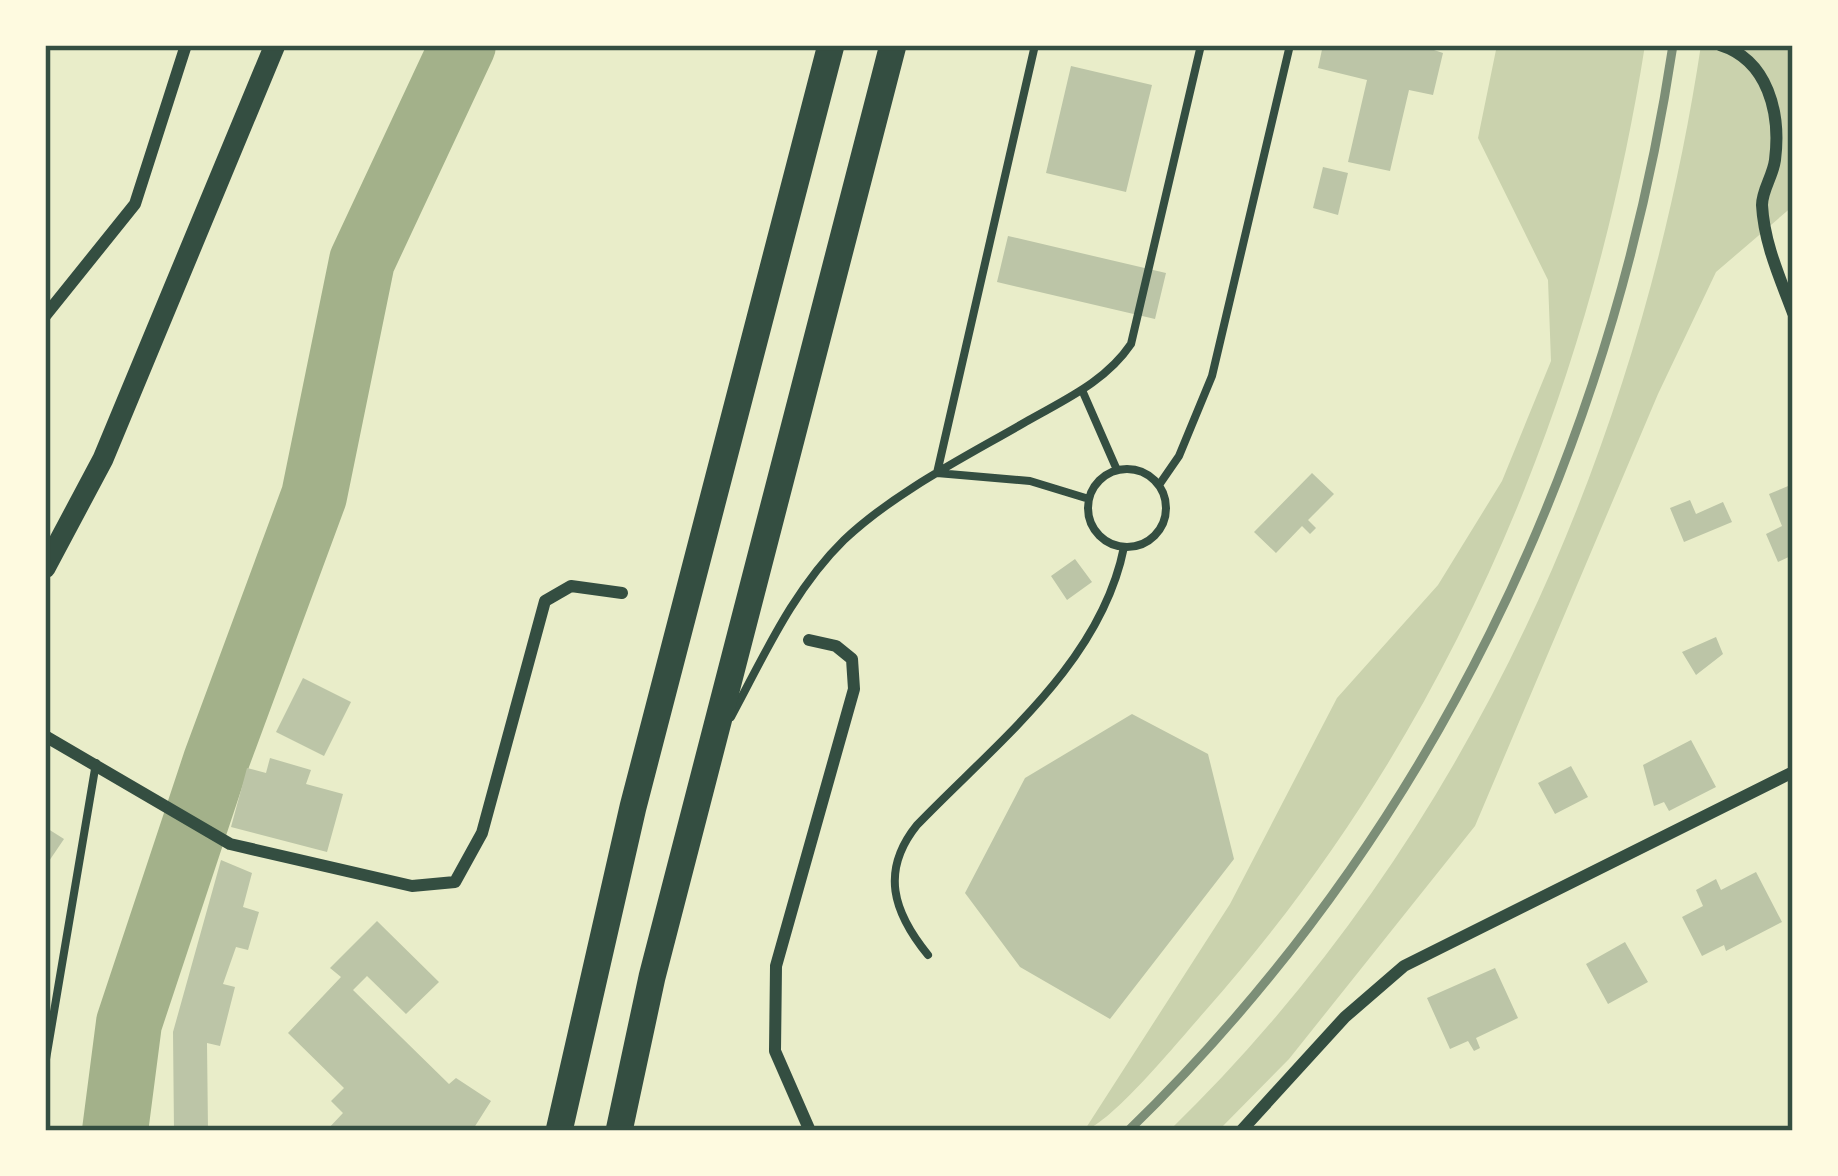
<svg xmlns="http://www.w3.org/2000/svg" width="1838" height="1176" viewBox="0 0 1838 1176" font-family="'Alegreya Sans',sans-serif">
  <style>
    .green { fill: #cad2ad }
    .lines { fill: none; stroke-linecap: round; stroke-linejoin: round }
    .river { stroke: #a3b18a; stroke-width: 66 }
    .building { fill: #bcc5a7 }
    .service { stroke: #344e41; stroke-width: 8 }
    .minor { stroke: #344e41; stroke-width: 12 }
    .tertiary { stroke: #344e41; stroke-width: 21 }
    .trunk { stroke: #344e41; stroke-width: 27 }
    .rail { stroke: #7c8e77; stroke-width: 9 }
    .neatline { fill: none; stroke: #344e41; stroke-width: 4.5 }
  </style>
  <rect width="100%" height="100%" fill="#e9edc9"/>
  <path class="green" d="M1497 45H1645C1589 402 1447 738 1206 1010 1181 1038 1115 1120 1084 1131L1230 904 1337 698 1438 585 1502 481 1551 361 1548 280 1478 138Z
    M1701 45H1793V206L1716 272 1658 394 1475 826 1289 1059 1218 1131H1169C1466 843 1640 450 1701 45Z"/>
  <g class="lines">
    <path class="river" d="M115 1131 129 1023 216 761 314 496 362 261 463 45"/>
  </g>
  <path class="building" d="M1323 45H1419L1443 53 1433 95 1409 90 1390 171 1348 162 1367 80 1318 68Z
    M1071 66 1152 85 1126 192 1046 173Z
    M1323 167 1348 173 1338 215 1313 208Z
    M1008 236 1166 273 1155 319 997 282Z
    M1312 473 1334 494 1308 520 1316 528 1310 534 1302 526 1276 553 1254 532Z
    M1793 484V555L1778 562 1766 534 1782 526 1769 494Z
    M1690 500 1696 514 1723 502 1732 522 1684 542 1670 508Z
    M1075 559 1092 582 1067 600 1051 576Z
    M1716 637 1723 654 1696 675 1682 652Z
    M303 678 351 702 324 756 276 732Z
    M1132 714 1208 754 1234 859 1110 1019 1020 967 965 893 1025 778Z
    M1691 740 1716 787 1669 811 1664 802 1654 806 1643 765Z
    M270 758 311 770 306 784 343 794 327 852 231 827 247 768 266 773Z
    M1571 766 1588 797 1555 814 1538 783Z
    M45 827 64 839 45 867Z
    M221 860 252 873 243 907 259 912 248 950 236 947 223 984 235 987 220 1046 207 1043 208 1131H174L173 1032Z
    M1756 872 1782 922 1726 951 1724 945 1702 956 1682 917 1703 906 1696 890 1716 879 1721 890Z
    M377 921 439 982 406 1014 367 976 353 990 449 1084 456 1078 491 1101 472 1131H326L343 1113 331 1101 344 1088 288 1033 341 977 330 968Z
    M1625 942 1648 982 1608 1004 1586 964Z
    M1495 968 1518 1018 1476 1038 1480 1048 1474 1051 1468 1041 1450 1049 1427 998Z"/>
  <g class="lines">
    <path class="service" d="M1035 45 937 473 1030 481 1089 499
      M1082 390 1117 470
      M1088 508a39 39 0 1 1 78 0a39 39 0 1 1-78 0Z
      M1159 485 1179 456 1212 376 1290 45
      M731 717C764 656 793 590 844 540 896 491 967 456 1029 420 1066 399 1106 381 1131 344L1201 45
      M928 955C893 912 880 871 917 825 996 743 1101 663 1124 547
      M45 1065 96 763"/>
    <path class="minor" d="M1720 45C1768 60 1781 113 1775 160 1773 176 1762 190 1762 205 1764 243 1780 278 1793 313
      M45 316 135 204 186 45
      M809 640 836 646 852 659 854 689 776 966 775 1051 810 1131
      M45 736 230 844 412 886 455 882 482 833 545 601 571 586 622 593
      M1241 1131 1345 1017 1404 966 1793 772"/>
    <path class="tertiary" d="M45 568 103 459 275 45"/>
    <path class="trunk" d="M559 1131 633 807 831 45
      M619 1131 652 977 893 45"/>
    <path class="rail" d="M1128 1131C1429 839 1611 457 1673 45"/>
  </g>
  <rect width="1838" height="1176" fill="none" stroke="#fefae0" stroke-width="96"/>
  <rect x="48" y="48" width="1742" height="1080" class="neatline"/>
</svg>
